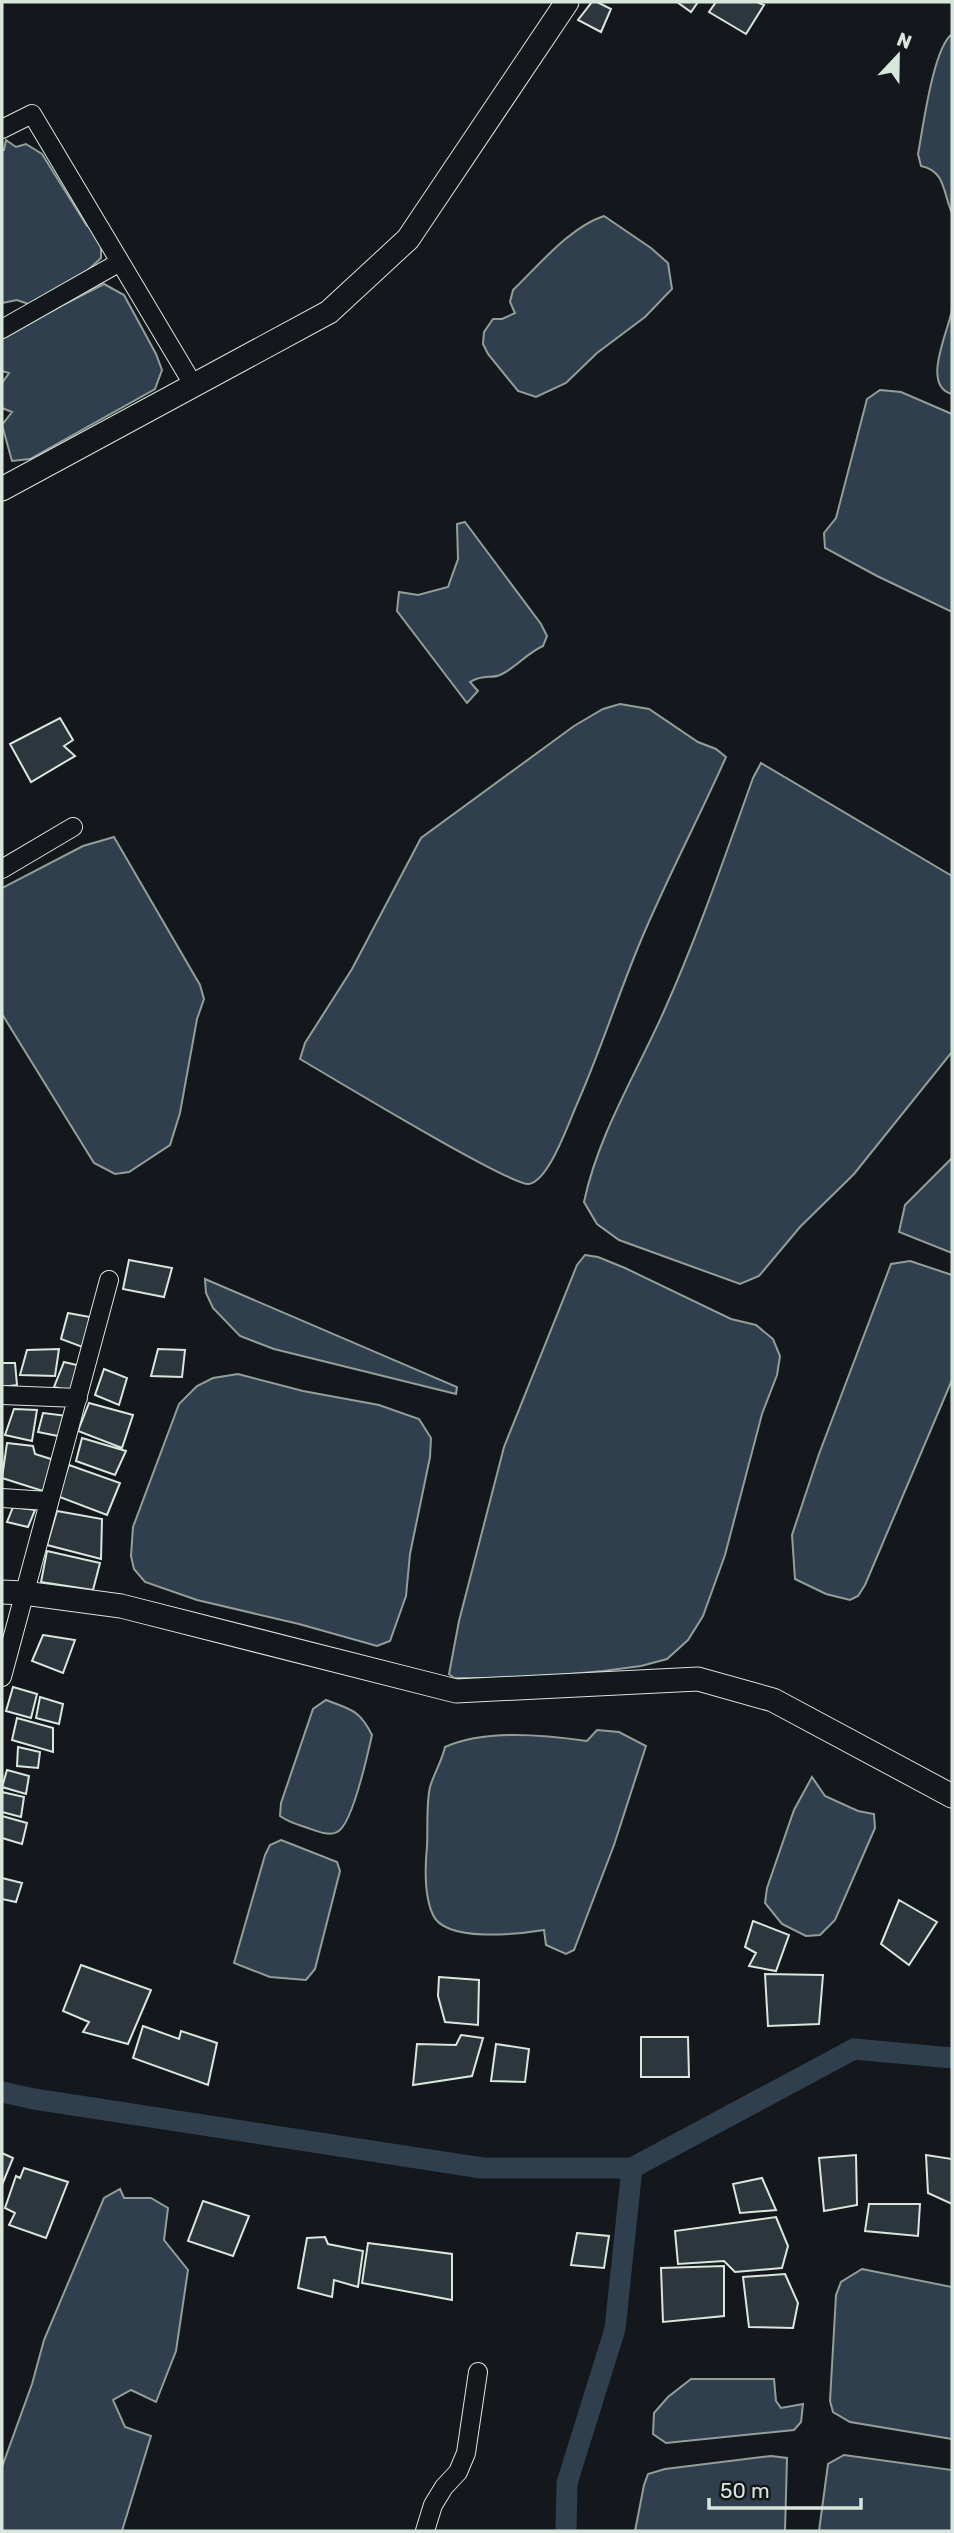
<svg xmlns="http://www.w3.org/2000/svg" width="954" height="2533" viewBox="0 0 954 2533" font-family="Rubik,sans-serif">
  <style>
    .water { fill: #2f3f4d; stroke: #939e99; stroke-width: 2 }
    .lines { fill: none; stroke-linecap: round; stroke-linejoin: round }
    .canal { stroke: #2f3f4d; stroke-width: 21 }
    .building { fill: #2c363c; stroke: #d8e6dc; stroke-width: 2 }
    .minor-casing { stroke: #d8e6dc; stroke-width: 20 }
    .tertiary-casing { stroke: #d8e6dc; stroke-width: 25 }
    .minor { stroke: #14181c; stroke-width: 18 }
    .tertiary { stroke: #14181c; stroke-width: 23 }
  </style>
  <rect width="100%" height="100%" fill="#14181c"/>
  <path class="water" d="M952 34V213C943 194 946 171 921 166L918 154C923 128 933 48 952 34Z
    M6 140 16 147 26 144 42 154 87 226 101 231V258L86 272 31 305 17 300 2 303V150H4Z
    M604 216 651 248 668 263 672 289 645 317 597 353 566 383 536 397 518 391 488 354 483 344 484 332 493 319H502L515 313 510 302 513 290C539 265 570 227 604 216Z
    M104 284 124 295 156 354 162 370 155 389 30 459 12 461 2 425 12 412 2 408V383L9 373 2 371V336Z
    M952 310V394C921 386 948 332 952 310Z
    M880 390 901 392 952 414V612L877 576 825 548 824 533 836 518 867 399Z
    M465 522 541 624 547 636 543 646C527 653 518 666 502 674 491 680 485 673 470 682L478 691 467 703 397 611 399 592 418 595 448 587 458 559 457 524Z
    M620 704 649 709 698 742 716 749 726 757C698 820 665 882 639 945 617 998 600 1052 577 1104 569 1122 549 1181 529 1184 510 1186 331 1077 300 1059L305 1043 352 969 421 838 574 726 603 709Z
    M761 763 952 876V1052L854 1174 800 1227 759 1276 740 1284 619 1240 597 1224 584 1202C598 1135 636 1074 664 1011 698 935 725 856 753 778Z
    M114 837 200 985 204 999 197 1019 180 1113 170 1145 129 1172 115 1174 94 1163 2 1014V888L83 846Z
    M952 1158V1253L899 1232 905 1205Z
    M585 1255 598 1257 625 1268 731 1319 756 1325 773 1339 780 1356 777 1375 762 1414 725 1555 703 1616 688 1640 667 1659 641 1666 603 1671 526 1678H454L449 1674 459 1621 504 1447 577 1265Z
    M910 1261 952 1275V1380L865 1585 858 1596 850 1600 826 1594 795 1579 792 1535 819 1454 891 1264Z
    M205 1279 457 1387 456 1394 274 1349 240 1336 213 1308 206 1293Z
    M238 1374 303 1391 379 1405 419 1419 431 1438 430 1457 410 1554 406 1596 390 1641 377 1646 299 1624 197 1600 145 1582 134 1569 131 1556 133 1527 179 1404 197 1386 213 1378Z
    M326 1700C351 1710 359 1709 372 1735 368 1753 352 1826 337 1832 328 1837 315 1830 305 1827 296 1824 288 1822 280 1816L281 1803 313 1709Z
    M597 1730 619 1732 646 1746 614 1845 574 1950 566 1954 546 1945 544 1930C519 1934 446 1943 433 1915 424 1896 425 1867 427 1846 428 1827 426 1805 430 1787 434 1773 442 1761 445 1747 485 1729 545 1735 587 1741Z
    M812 1777 825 1796 858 1811 874 1814 875 1828 835 1920 820 1935 806 1936 782 1924 765 1903 767 1888 794 1810Z
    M281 1840 337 1862 340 1871 315 1969 306 1980 270 1977 234 1963 265 1855 270 1845Z
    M120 2189 124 2198H151L168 2208 164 2240 188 2270 176 2351 156 2402 131 2390 113 2400 125 2427 151 2436 122 2531H2V2467L32 2384 44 2340 104 2198Z
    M862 2269 952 2287V2439L850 2422 833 2412 830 2401 836 2295 841 2282Z
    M691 2379H774L776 2401 781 2408 803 2404 801 2422 794 2430 666 2443 653 2434 654 2413 668 2397Z
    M844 2455 952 2470V2531H819L828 2464Z
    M771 2456 787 2458 785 2531H635L644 2485 648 2474 665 2469Z"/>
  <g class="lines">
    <path class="canal" d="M2 2092 34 2099 482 2168H632L854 2049 952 2058
      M566 2531 567 2483 615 2329 632 2168"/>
  </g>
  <path class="building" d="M592 2H597L611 9 601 32 578 20Z
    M677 2H698L691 12Z
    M716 2H757L764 5 746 34 709 12Z
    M60 718 73 740 64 746 75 756 31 782 10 744Z
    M129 1260 172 1268 164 1297 123 1289Z
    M68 1313 90 1317 85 1348 61 1339Z
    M59 1349 55 1376 20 1375 27 1350Z
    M158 1349 185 1350 182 1377 151 1376Z
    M64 1362 81 1366 74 1392 54 1387Z
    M2 1363H15L17 1385 2 1387Z
    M104 1369 127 1378 119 1405 95 1395Z
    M89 1403 133 1415 122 1448 78 1431Z
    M14 1409 37 1410 32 1441 5 1435Z
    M43 1413 68 1416 63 1437 38 1432Z
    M82 1438 126 1451 115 1475 76 1461Z
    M7 1443 33 1446 35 1454 54 1460 46 1492 2 1478Z
    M69 1465 120 1483 107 1515 57 1496Z
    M13 1507 35 1510 28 1527 7 1522Z
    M57 1511 102 1519 101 1559 47 1545Z
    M47 1551 100 1563 93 1590 41 1582Z
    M43 1635 75 1640 63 1673 32 1661Z
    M13 1687 37 1694 31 1718 6 1711Z
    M40 1697 63 1704 59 1724 36 1718Z
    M17 1718 53 1728V1752L12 1740Z
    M18 1747 40 1752 38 1768 17 1766Z
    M7 1770 29 1776 26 1794 2 1787Z
    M2 1792 24 1797 21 1817 2 1812Z
    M2 1816 27 1823 22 1844 2 1838Z
    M2 1878 22 1883 16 1902 2 1899Z
    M899 1900 937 1922 909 1965 881 1944Z
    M753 1921 789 1935 776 1971 749 1966 756 1953 745 1947Z
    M81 1965 151 1990 128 2044 83 2032 89 2022 63 2011Z
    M765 1974 823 1975 819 2024 768 2026Z
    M439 1977 479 1980 478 2025 445 2022 438 1996Z
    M143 2026 179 2039 181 2031 217 2043 208 2085 133 2058Z
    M461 2035 483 2038 472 2076 413 2085 417 2044 456 2045Z
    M641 2037H688L689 2077H641Z
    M496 2044 529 2049 525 2082 491 2081Z
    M2 2153 13 2158 2 2185Z
    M856 2155 857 2205 824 2211 819 2158Z
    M926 2155 952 2159V2204L928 2193Z
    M24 2168 68 2182 46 2238 9 2225 15 2213 5 2208 16 2176 20 2178Z
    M762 2178 776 2210 740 2213 733 2184Z
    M203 2201 249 2216 233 2256 188 2241Z
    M869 2204H920L918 2236 865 2231Z
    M776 2217 788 2246 782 2268 735 2272 724 2261 678 2264 675 2231Z
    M577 2233 609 2236 604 2268 571 2265Z
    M325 2237 328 2244 363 2251 358 2287 334 2280 332 2297 298 2288 307 2238Z
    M368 2243 452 2254V2300L362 2283Z
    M724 2266V2316L663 2322 661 2268Z
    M785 2274 798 2303 793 2328 749 2327 743 2277Z"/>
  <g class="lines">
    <defs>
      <path id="minor" d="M2 129 32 114 194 386
        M2 329 120 262
        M2 869 73 827
        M2 1395 78 1398
        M2 1498 48 1501
        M2 1677 109 1280
        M425 2531 433 2505 444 2487 458 2472 466 2453 478 2372"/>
      <path id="tertiary" d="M2 489 329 312 408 239 567 2
        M2 1592 24 1593 121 1606 456 1691 698 1679 773 1700 952 1796"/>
    </defs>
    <use href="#minor" class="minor-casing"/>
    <use href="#tertiary" class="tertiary-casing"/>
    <use href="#minor" class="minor"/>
    <use href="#tertiary" class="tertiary"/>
  </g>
  <rect width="954" height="2533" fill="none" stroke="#d8e6dc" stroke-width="7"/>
  <g transform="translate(898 56) rotate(22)" stroke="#14181c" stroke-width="5" paint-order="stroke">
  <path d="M0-5L12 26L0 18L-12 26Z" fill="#d8e6dc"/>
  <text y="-10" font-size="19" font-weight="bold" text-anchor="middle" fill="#d8e6dc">N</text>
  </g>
  <path d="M709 2498v10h152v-10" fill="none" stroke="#d8e6dc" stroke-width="3.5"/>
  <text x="720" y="2498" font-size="21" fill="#d8e6dc" stroke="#14181c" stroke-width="5" paint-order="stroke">50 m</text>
</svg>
